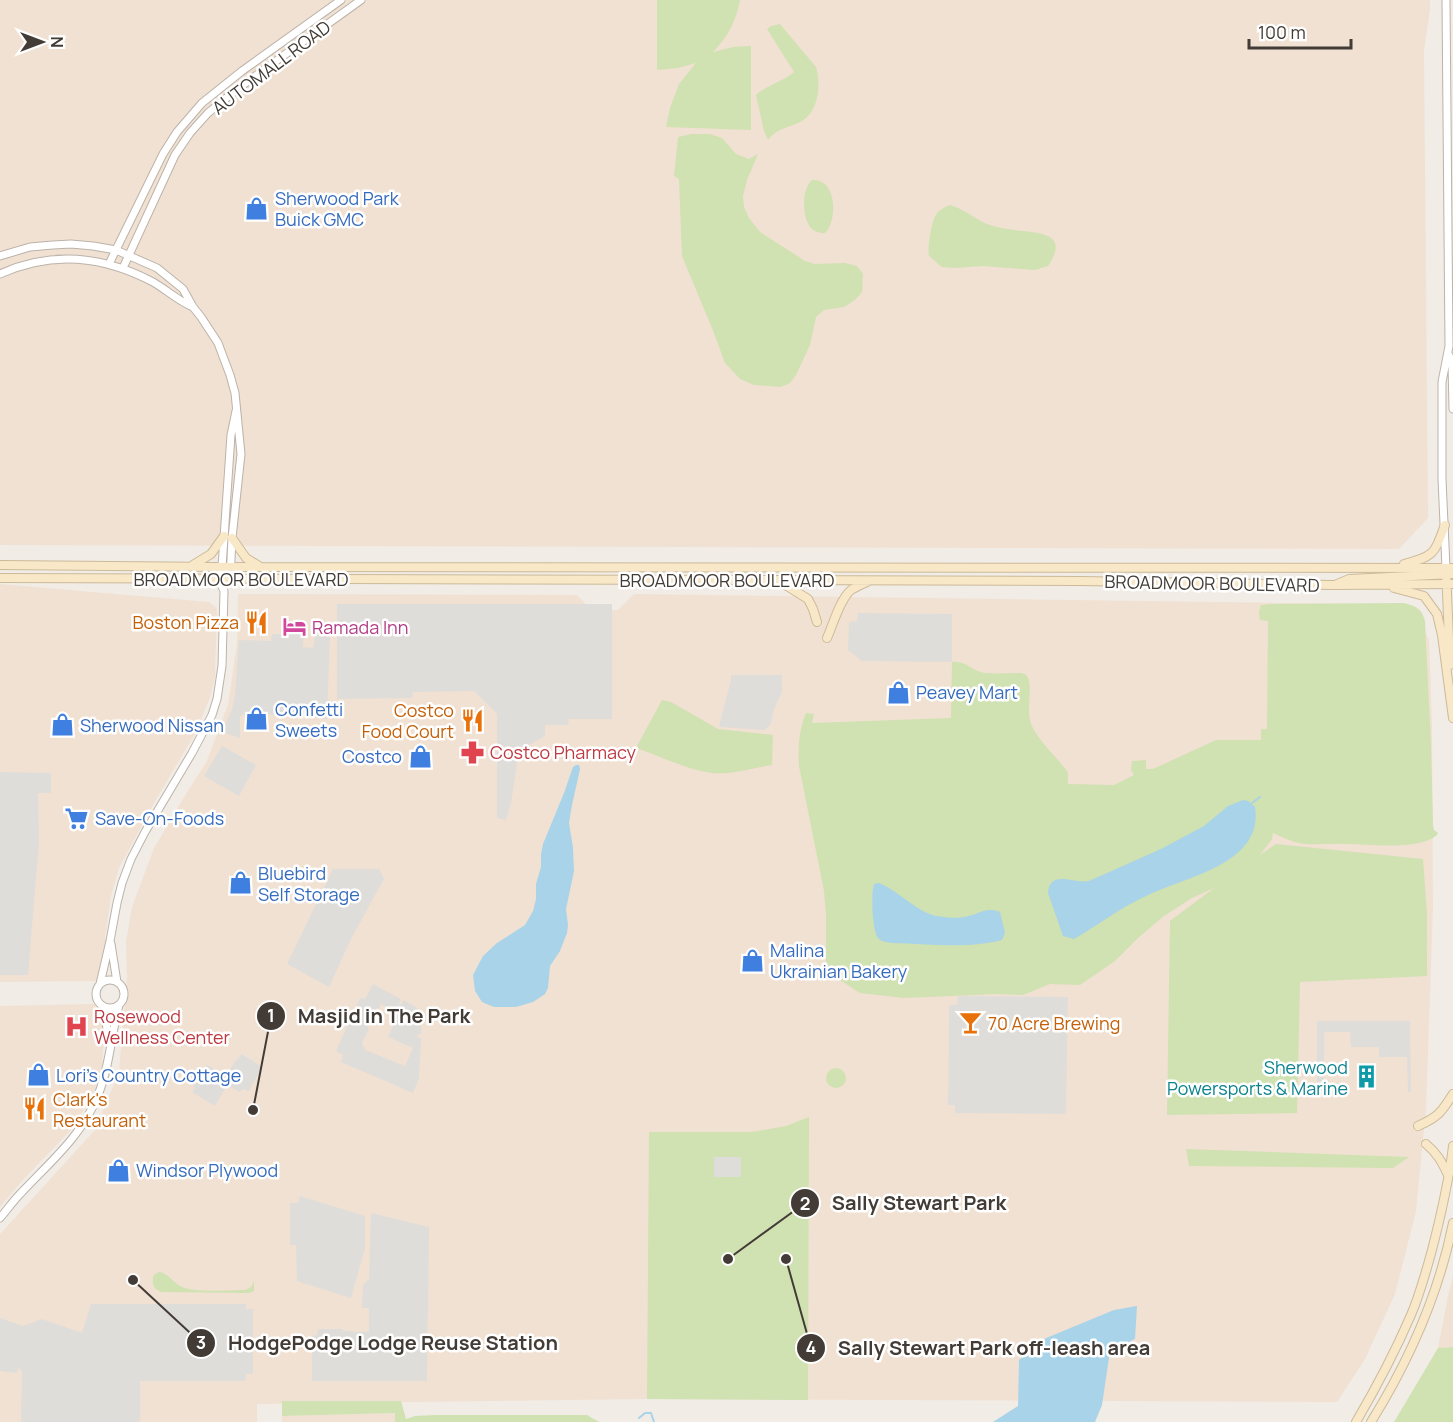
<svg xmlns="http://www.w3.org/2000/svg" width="1453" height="1422" viewBox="0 0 1453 1422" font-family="Manrope,sans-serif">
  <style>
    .commercial { fill: #f1e1d2 }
    .green { fill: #d0e1b2 }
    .parking { fill: #dfddda; fill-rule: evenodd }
    .water { fill: #a8d3e8 }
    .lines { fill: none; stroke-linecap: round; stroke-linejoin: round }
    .stream { stroke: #a8d3e8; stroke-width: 2 }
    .tertiary-casing { stroke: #bbb3a9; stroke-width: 9 }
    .secondary-casing { stroke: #ccba99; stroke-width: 10 }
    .tertiary { stroke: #fff; stroke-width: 7 }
    .secondary { stroke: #f8e8c8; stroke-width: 8 }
    .labels { text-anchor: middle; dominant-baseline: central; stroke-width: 5; stroke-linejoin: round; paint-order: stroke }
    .street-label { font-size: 18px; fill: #433c36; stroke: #fff }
    .shop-label { font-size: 18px; fill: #366cbe; stroke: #fff; text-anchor: start }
    .food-label { font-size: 18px; fill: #c56008; stroke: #fff; text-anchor: end }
    .hotel-label { font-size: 18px; fill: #b23c85; stroke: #fff; text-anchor: start }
    .health-label { font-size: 18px; fill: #be3a42; stroke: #fff; text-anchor: start }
    .culture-label { font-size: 18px; fill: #0d838f; stroke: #fff; text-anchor: end }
    .leader { fill: none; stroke: #433c36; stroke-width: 2 }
    .callout-dot { fill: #433c36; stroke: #fff; stroke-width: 2 }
    .mark-label { font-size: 18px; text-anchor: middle; font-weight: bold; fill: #fff }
    .callout-label { font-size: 20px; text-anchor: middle; font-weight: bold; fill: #433c36; stroke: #fff; stroke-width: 5; stroke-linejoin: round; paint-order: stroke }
  </style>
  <rect width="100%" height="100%" fill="#f1ece6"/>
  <path class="commercial" d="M0 0H1430V9L1424 51 1428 518 1399 549 0 545Z
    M0 584 209 602 217 609 215 677 210 697 196 732 154 803 119 868 111 896 105 937V977L100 981 0 982Z
    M238 594 577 595 592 611 618 610 634 594 1364 604 1418 621 1429 639 1432 726 1433 907 1426 1109 1416 1211 1395 1294 1365 1359 1337 1402 647 1399 257 1404V1422H0V1234L95 1130 119 1072 127 976 126 942 132 907 154 848 186 794 206 763 228 705 237 644Z
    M94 1004 102 1012 105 1028 102 1064 95 1089 87 1105 71 1130 21 1182 0 1207V1006Z
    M1453 1276V1347L1438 1348 1448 1296Z
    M395 1413V1422H282V1416Z"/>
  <path class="green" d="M657 0H740C736 21 728 37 713 52L733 47 751 46V130L666 127 670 108 679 84 696 63 678 68 657 70Z
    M780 24 816 67C821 85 819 113 800 122 788 128 777 128 768 140L764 131 756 95C767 85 782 82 794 72L767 29 771 26Z
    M692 134H710L722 138 736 154 749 159 758 154 747 180 743 196 744 207 749 218 760 232 805 261 815 264 845 263 857 266 863 274 862 292 855 300 844 307 824 310 816 317 810 345 796 375 790 383 781 387 754 385 740 379 725 363 712 328 682 256 679 179 674 176 678 137Z
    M812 180C837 178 838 220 825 233 819 233 815 232 811 228 802 218 801 189 812 180Z
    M950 205C964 209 974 218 987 224 995 227 1006 229 1015 230 1038 233 1071 232 1048 266L1035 270 983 266 955 268 942 267 929 256C927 248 932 219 937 213 941 209 945 207 950 205Z
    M1404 603C1416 606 1422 609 1425 621L1431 745 1433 825 1434 830 1438 833 1437 835C1418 851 1370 844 1346 844 1331 843 1315 846 1299 843 1290 841 1282 837 1273 833L1272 839 1260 855 1276 844 1423 859 1427 914V976L1300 982 1297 1113 1167 1115 1170 921 1214 888 1192 898 1164 916 1139 937 1115 961 1080 985 1050 984 1023 995 997 994 904 998 860 993 826 971V914L824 891 799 766C798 747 799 730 806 713L814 714 812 723 951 718 952 662C965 660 972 671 985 673 996 674 1009 673 1021 673 1024 674 1027 674 1028 678 1033 688 1025 712 1032 726 1038 740 1058 759 1068 772V784L1114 785 1134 775 1131 770 1132 761 1146 760V769H1153L1216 740H1261V729H1267L1268 621 1260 620 1259 612 1261 605 1271 604Z
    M662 700 671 702 718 729 773 735 772 765C754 768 729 775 712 773 686 770 661 756 636 748Z
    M826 1078a10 10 0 1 1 20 0a10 10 0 1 1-20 0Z
    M809 1117 808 1400 647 1399 649 1132H752L786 1126Z
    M1186 1149 1409 1157 1393 1168 1189 1166Z
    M159 1272C169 1273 173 1283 182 1287 196 1293 229 1290 245 1290L251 1287 254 1281V1291L249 1293 161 1292C153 1289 151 1282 154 1275Z
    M1453 1347V1422H1394L1438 1348Z
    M282 1401H401L406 1419 415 1416 436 1415H587L599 1422H395V1413L282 1416Z"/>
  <path class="parking" d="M337 604H612V719H569L568 725H545V736L519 751 511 803 506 820 497 818V714L474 691 413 692 412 698 337 699Z
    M858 613 952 614V662L862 661 848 650 849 622 857 621Z
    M272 634H303V647L313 648 315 634 330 635 327 719 306 718V716L245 713 240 717V738L222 732 232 709 235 695 239 640 271 641Z
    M731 675H782V691L774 710 770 726 764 730 719 727 720 722 731 680Z
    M222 746 256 765 239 796 204 776Z
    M0 772 51 773V793H38L39 841 28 975H0Z
    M333 869H379L384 879 352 937 329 987 287 964Z
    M373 984 401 999 399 1005H401L403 1000 418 1008 415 1014V1022H421V1034L416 1035 421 1039 419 1078 413 1093 341 1062 343 1055 336 1051 360 998 365 999ZM381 1004 399 1012 388 1037 413 1048 405 1066 365 1050 362 1043 369 1029 368 1028 371 1022H372L376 1015 374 1014 377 1008H379Z
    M958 996 1068 997 1066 1108 1065 1114 955 1113V1105H948L949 1005H957Z
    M1317 1021H1410L1411 1092H1408L1407 1057H1379V1047H1351L1350 1032H1324V1093H1317Z
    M242 1054 262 1067 249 1091 243 1089 240 1092 227 1085 215 1106 192 1092 195 1088 193 1087 207 1065 218 1071 227 1074 234 1063Z
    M714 1157H741V1177H714Z
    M300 1196 365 1216V1248L351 1298 297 1281 296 1245H290V1203H298Z
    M371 1213 429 1227 427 1381H312V1336L317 1335 318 1329H343V1331L369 1332V1308H362L363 1285 369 1279Z
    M91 1304H246V1309H253V1374H246L245 1381H140V1422H21L22 1371 18 1368 17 1373 0 1371V1318L23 1326 42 1319 82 1333Z"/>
  <path class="water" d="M576 765H579L580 769 572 805 569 823 573 848 574 871 566 909 568 925 567 933 560 951 550 966 548 988 545 994 533 1002 516 1007H494L482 1002 475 991 473 975 483 956 497 943 525 925 533 911 536 899V884L541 867V854L543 844 564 793 573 767Z
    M1243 800 1248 801 1255 807C1264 865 1183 877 1146 896 1120 908 1098 925 1074 939L1063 936 1048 893C1050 869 1073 884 1089 881L1161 849 1204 826 1228 806Z
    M879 883C899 891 917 912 936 916 945 917 955 919 964 917 978 915 985 906 1000 912L1005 933 1002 940C967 949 928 944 892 943 887 942 881 942 878 938 872 930 871 894 874 884Z
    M1137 1306 1135 1339 1110 1351 1102 1405 1095 1422H993L1018 1406 1019 1360 1039 1341 1114 1310Z"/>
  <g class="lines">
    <path class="stream" d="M1252 803 1260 797
      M639 1418 645 1413H651L654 1422"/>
    <defs>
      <path id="tertiary" d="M1446 0 1449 346 1442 382V479L1446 568
        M0 256 30 247 53 245 71 244 93 246 116 250 157 268 183 289 193 307 201 317 218 343 230 375 235 393 241 454 232 538 230 580 228 583
        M109 264 163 154 177 132 202 103 242 71 341 0
        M123 268 175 155 190 133 208 113 240 87 361 0
        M0 274C53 250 103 256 153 282 167 290 178 301 193 307
        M1449 355 1452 364 1453 409
        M111 944 117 982
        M96 994a14 14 0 1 1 28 0a14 14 0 1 1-28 0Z
        M100 984 110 941 117 903 122 883 131 859 145 832 192 753 212 715 217 699 222 666 224 591 219 580 222 567 231 435 236 411
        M103 1006 109 1040
        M0 1218C7 1210 13 1201 21 1193 49 1163 83 1135 98 1095 110 1066 111 1035 119 1005"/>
      <path id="secondary" d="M232 538 246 558 259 566
        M1404 564C1435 556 1434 554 1445 525
        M0 565 222 567 1453 568
        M193 565 211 554 224 536
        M1446 568 1450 665
        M0 578 1080 581 1333 585 1453 584
        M779 581 808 599 813 609 817 622
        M1337 584 1349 579 1453 574
        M1394 588 1424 596 1437 614 1442 635 1453 718
        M827 638C833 625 840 599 851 590 856 587 863 584 869 581
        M1418 1126C1438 1117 1441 1113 1453 1094
        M1426 1144C1437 1153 1442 1162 1448 1175
        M1356 1422C1376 1388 1395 1352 1411 1315 1420 1294 1426 1272 1432 1250 1441 1215 1449 1181 1453 1146
        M1371 1422C1409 1361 1439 1293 1453 1223"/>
    </defs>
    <use href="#tertiary" class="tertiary-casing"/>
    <use href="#secondary" class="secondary-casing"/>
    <use href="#tertiary" class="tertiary"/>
    <use href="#secondary" class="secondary"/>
  </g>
  <defs>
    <symbol id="shop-bare" viewBox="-9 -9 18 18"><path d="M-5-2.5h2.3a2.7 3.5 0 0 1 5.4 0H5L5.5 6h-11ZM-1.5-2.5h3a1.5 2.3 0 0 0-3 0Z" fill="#3f7fe0" stroke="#fff" stroke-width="2.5" paint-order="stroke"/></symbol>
    <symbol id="restaurant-bare" viewBox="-9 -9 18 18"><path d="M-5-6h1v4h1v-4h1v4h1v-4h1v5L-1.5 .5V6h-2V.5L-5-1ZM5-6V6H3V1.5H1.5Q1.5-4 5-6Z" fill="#e8710a" stroke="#fff" stroke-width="2.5" paint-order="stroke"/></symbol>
    <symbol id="hotel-bare" viewBox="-9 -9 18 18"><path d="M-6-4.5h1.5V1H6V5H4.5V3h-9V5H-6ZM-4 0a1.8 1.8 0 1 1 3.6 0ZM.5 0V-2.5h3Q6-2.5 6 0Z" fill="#d1479c" stroke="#fff" stroke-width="2.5" paint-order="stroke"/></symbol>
    <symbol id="pharmacy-bare" viewBox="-9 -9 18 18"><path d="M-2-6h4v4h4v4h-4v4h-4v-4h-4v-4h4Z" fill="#e0444e" stroke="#fff" stroke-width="2.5" paint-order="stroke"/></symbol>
    <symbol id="supermarket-bare" viewBox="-9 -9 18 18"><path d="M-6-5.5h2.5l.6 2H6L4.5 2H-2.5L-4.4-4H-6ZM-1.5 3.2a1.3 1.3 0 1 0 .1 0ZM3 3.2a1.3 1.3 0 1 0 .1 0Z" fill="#3f7fe0" stroke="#fff" stroke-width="2.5" paint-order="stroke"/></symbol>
    <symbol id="bar-bare" viewBox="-9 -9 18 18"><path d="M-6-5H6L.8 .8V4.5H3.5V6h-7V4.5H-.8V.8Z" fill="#e8710a" stroke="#fff" stroke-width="2.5" paint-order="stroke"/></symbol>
    <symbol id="hospital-bare" viewBox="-9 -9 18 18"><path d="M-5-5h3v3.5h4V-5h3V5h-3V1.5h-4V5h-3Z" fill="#e0444e" stroke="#fff" stroke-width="2.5" paint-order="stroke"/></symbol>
    <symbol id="building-bare" viewBox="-9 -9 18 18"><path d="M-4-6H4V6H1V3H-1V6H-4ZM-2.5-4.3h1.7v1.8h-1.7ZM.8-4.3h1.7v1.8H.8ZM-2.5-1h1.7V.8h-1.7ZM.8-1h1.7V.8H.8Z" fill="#0f9aa8" stroke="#fff" stroke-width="2.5" paint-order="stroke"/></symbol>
  </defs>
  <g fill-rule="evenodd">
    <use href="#shop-bare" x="240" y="192" width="33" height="33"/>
    <use href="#restaurant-bare" x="240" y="606" width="33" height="33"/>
    <use href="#hotel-bare" x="278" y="610" width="33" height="33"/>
    <use href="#shop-bare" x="882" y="676" width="33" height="33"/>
    <use href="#shop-bare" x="240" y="702" width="33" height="33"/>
    <use href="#restaurant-bare" x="456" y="704" width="33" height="33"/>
    <use href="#shop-bare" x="46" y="708" width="33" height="33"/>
    <use href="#pharmacy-bare" x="456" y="736" width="33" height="33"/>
    <use href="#shop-bare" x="404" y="740" width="33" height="33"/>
    <use href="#supermarket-bare" x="60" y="802" width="33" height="33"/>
    <use href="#shop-bare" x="224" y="866" width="33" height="33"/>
    <use href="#shop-bare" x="736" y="944" width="33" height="33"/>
    <use href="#bar-bare" x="954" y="1006" width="33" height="33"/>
    <use href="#hospital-bare" x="60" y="1010" width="33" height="33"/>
    <use href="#shop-bare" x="22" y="1058" width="33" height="33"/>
    <use href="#building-bare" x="1350" y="1060" width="33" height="33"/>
    <use href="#restaurant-bare" x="18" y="1092" width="33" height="33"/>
    <use href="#shop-bare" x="102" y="1154" width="33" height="33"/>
  </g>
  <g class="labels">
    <g class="street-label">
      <text transform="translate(271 67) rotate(-37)">AUTOMALL ROAD</text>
      <text x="241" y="579">BROADMOOR BOULEVARD</text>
      <text x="727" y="580">BROADMOOR BOULEVARD</text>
      <text transform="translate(1212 583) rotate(1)">BROADMOOR BOULEVARD</text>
    </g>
    <g class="shop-label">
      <text x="275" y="198">Sherwood Park<tspan x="275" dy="21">Buick GMC</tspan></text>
      <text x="916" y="692">Peavey Mart</text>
      <text x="275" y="709">Confetti<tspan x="275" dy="21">Sweets</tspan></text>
      <text x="80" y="725">Sherwood Nissan</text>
      <text x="402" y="756" text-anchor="end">Costco</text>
      <text x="95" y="818">Save-On-Foods</text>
      <text x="258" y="873">Bluebird<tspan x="258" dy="21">Self Storage</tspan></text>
      <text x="770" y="950">Malina<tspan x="770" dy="21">Ukrainian Bakery</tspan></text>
      <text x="56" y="1075">Lori's Country Cottage</text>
      <text x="136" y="1170">Windsor Plywood</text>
    </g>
    <g class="food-label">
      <text x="239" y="622">Boston Pizza</text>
      <text x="454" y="710">Costco<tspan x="454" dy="21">Food Court</tspan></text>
      <text x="988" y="1023" text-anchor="start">70 Acre Brewing</text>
      <text x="53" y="1099" text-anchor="start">Clark's<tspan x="53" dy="21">Restaurant</tspan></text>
    </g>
    <g class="hotel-label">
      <text x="312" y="627">Ramada Inn</text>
    </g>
    <g class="health-label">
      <text x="490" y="752">Costco Pharmacy</text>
      <text x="94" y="1016">Rosewood<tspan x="94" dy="21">Wellness Center</tspan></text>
    </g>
    <g class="culture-label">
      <text x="1348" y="1067">Sherwood<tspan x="1348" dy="21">Powersports &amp; Marine</tspan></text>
    </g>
  </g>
  <path class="leader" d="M253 1110L271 1016M728 1259L805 1203M133 1280L201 1343M786 1259L811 1348"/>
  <g class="callout-dot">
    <circle cx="253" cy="1110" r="6"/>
    <circle cx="728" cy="1259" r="6"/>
    <circle cx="133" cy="1280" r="6"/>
    <circle cx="786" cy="1259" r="6"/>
    <circle cx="271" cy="1016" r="15"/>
    <circle cx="805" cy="1203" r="15"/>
    <circle cx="201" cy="1343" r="15"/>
    <circle cx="811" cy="1348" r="15"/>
  </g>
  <g class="mark-label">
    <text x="271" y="1022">1</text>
    <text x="805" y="1210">2</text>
    <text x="201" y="1349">3</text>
    <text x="811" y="1354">4</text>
  </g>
  <g class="callout-label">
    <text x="384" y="1023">Masjid in The Park</text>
    <text x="919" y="1210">Sally Stewart Park</text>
    <text x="393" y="1350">HodgePodge Lodge Reuse Station</text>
    <text x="994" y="1355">Sally Stewart Park off-leash area</text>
  </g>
  <g transform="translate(42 42) rotate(90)" stroke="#ffffff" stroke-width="4.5" paint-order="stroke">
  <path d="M0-4.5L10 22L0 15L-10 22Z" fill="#433c36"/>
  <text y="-9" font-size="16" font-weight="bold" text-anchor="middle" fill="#433c36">N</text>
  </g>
  <path d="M1249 39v9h102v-9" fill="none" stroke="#433c36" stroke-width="3"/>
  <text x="1258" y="39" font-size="18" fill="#433c36" stroke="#ffffff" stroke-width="4.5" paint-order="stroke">100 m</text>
</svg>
